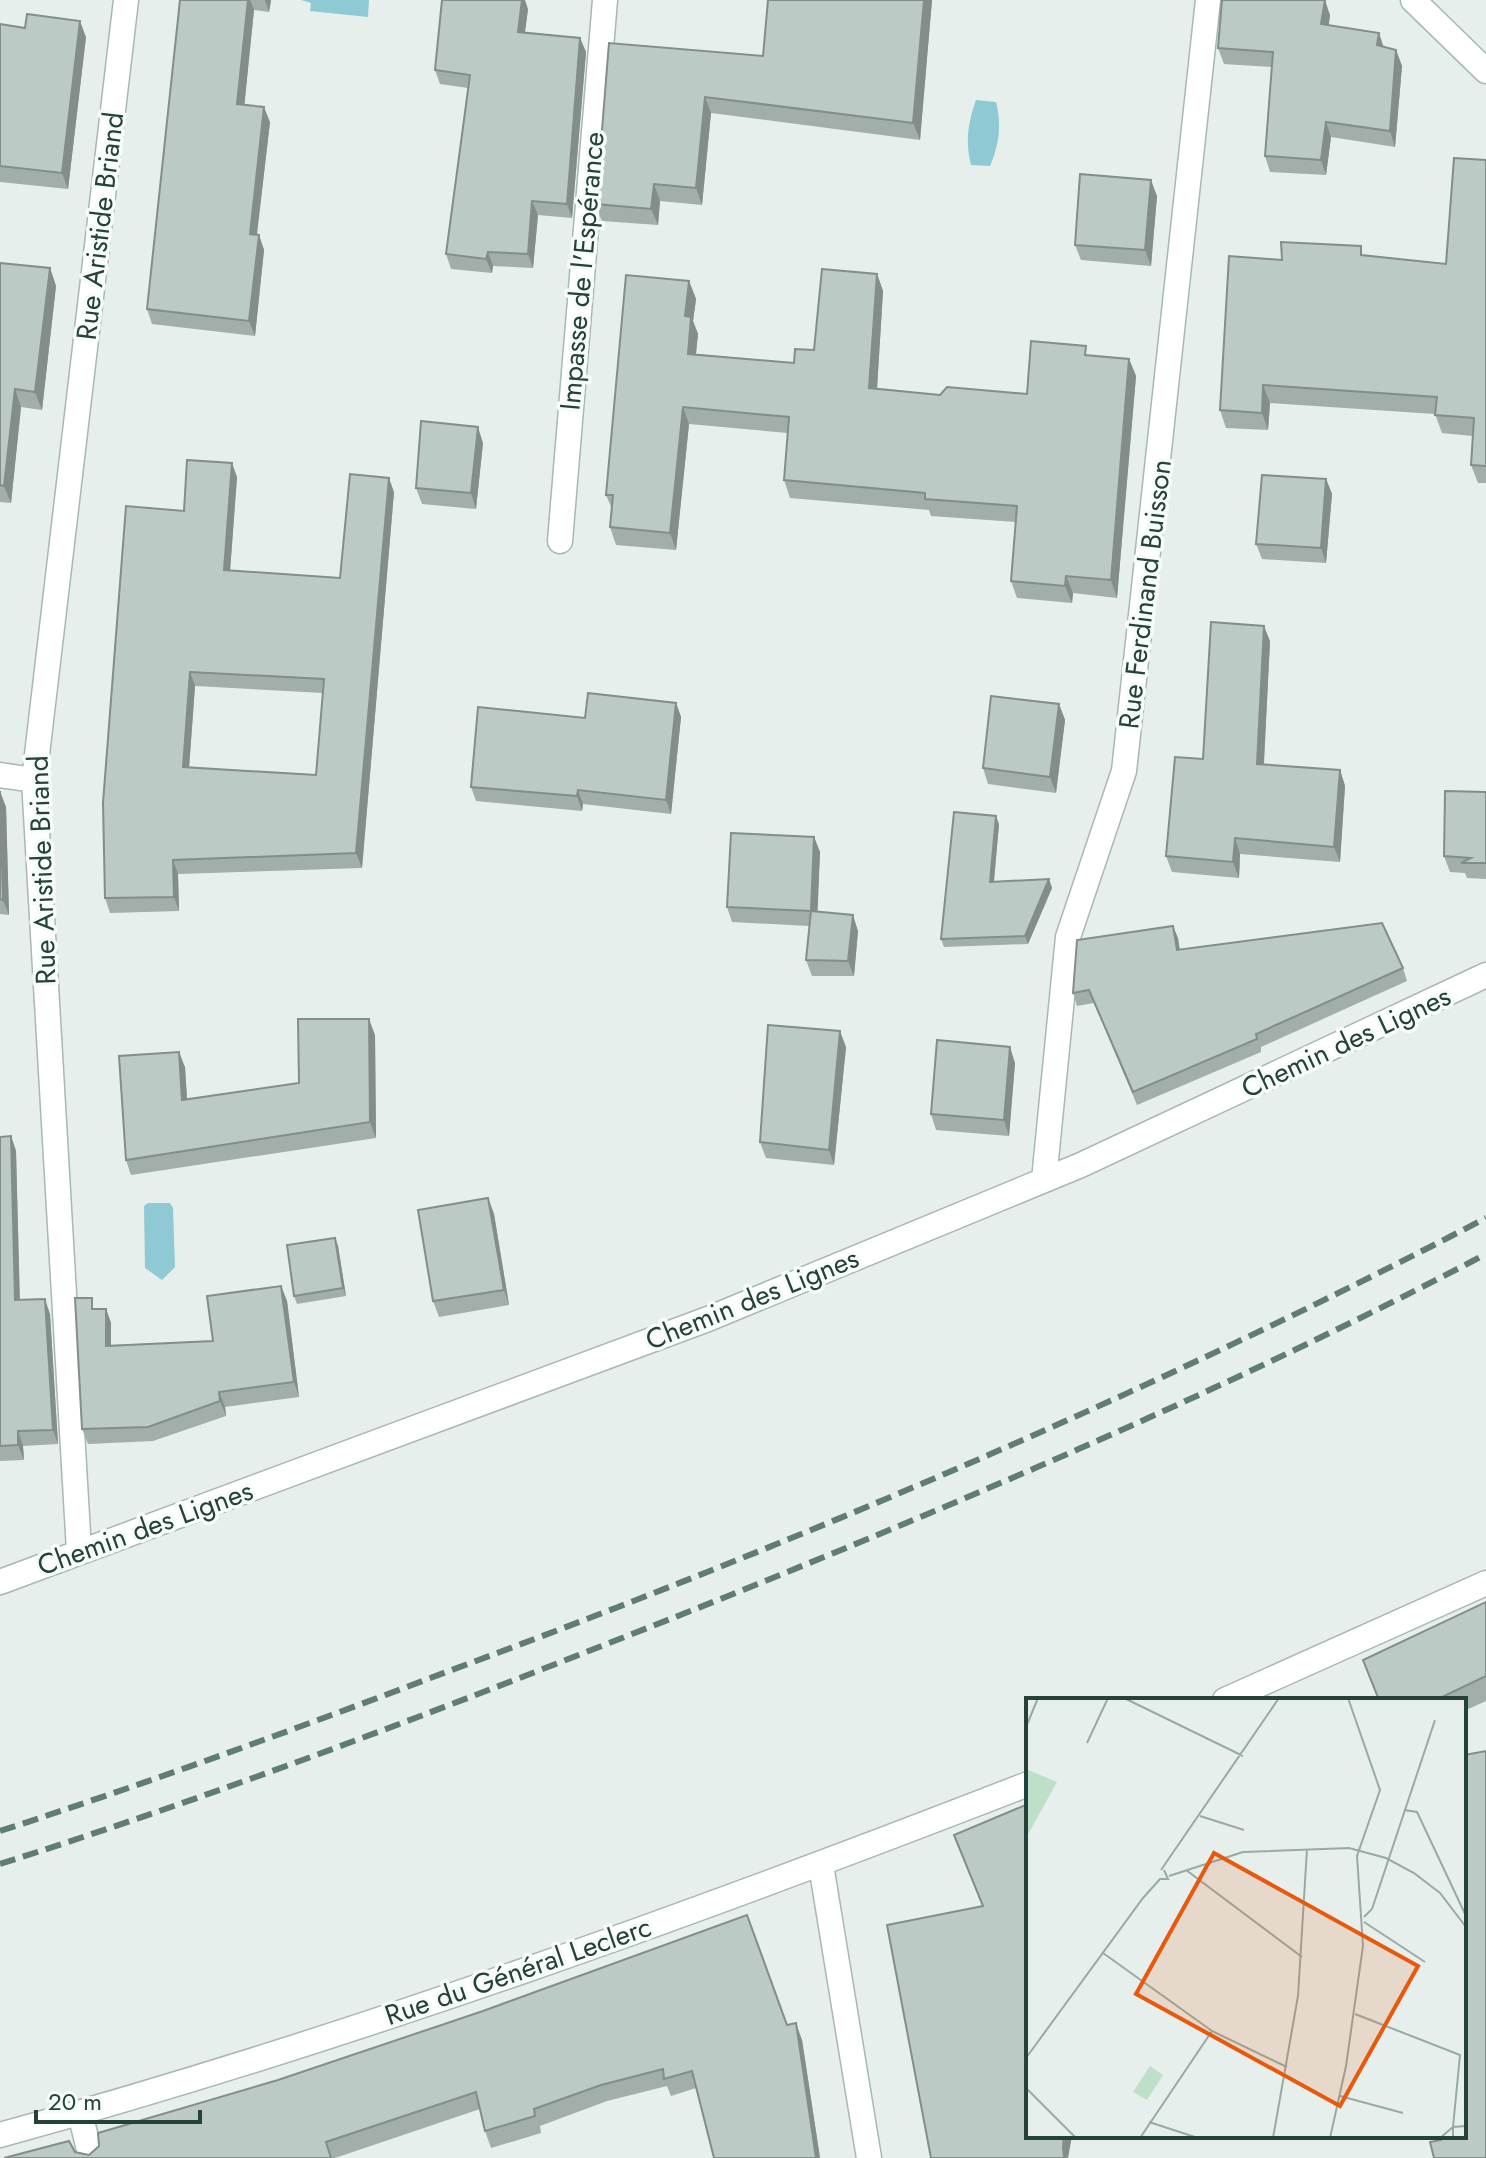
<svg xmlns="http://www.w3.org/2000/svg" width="1486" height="2158" viewBox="0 0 1486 2158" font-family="Jost,sans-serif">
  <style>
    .water { fill: #8ec9d4 }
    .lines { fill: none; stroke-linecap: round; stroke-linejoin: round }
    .minor-casing { stroke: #a8b8b2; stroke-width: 27 }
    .minor { stroke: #fff; stroke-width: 24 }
    .rail { stroke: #5f7d75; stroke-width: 6; stroke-dasharray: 16 8; stroke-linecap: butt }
    .wall { fill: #a1aea9; fill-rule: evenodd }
    .shaded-wall { fill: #838d89 }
    .building { fill: #bbcac4; stroke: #838d89; stroke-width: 2; fill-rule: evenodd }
    .labels { text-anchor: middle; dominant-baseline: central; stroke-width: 7; stroke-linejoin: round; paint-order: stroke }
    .street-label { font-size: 28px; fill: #24423a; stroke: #f7fbf9 }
    .inset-road { fill: none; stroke: #98aaa4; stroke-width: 2 }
    .view { fill: #e8590c; fill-opacity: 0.15; stroke: #e8590c; stroke-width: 4 }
    .inset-edge { fill: none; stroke: #24423a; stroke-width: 4 }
  </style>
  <rect width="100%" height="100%" fill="#e6efeb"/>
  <path class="water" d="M301 0H369L368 17 310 11 311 3Z
    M976 100 996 102C1002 125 999 145 990 166L971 165C965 141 968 123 976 100Z
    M148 1203H170L173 1208 175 1267 162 1280 145 1268 144 1206Z"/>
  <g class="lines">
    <defs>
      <path id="minor" d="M1413 0 1486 71
        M560 541 605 0
        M0 775 34 780
        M1044 1180 1068 937 1124 771 1208 0
        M79 1551 34 780 126 0
        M0 1582 708 1319 1081 1165 1486 975
        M1225 1700 1486 1583
        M821 1865 869 2158
        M80 2113 91 2158
        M0 2135C349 2039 691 1915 1028 1784"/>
    </defs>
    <use href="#minor" class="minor-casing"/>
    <use href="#minor" class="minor"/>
    <path class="rail" d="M0 1831C151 1782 301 1727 449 1671 803 1540 1151 1393 1486 1218
      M0 1864C236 1789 468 1699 698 1608 965 1501 1231 1388 1486 1254"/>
  </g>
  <path class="wall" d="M180 0H271L269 12 254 10 244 105 270 122 257 235H259L264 250 255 336 152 324 147 309Z
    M768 0H932L920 140 711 113 702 205 660 201 658 225 602 221 596 204 609 43 763 56Z
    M528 9 525 32 580 38 586 52 572 218 538 215 533 268 493 266 492 273 451 269 446 254 468 88 440 84 435 70Z
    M1330 15 1329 25 1384 47 1396 50 1402 66 1395 147 1331 137 1326 175 1270 172 1265 156 1272 67 1224 64 1218 48Z
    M0 24 86 37 68 189 0 182Z
    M1486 160V483H1478L1471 465 1473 436 1442 433 1435 414 1270 403 1268 430 1226 428 1220 410 1282 260 1365 255 1446 264Z
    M1157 196 1151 266 1081 260 1075 245Z
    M0 263 50 268 56 286 42 410 21 407 11 503 0 502Z
    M877 274 883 291 877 389 940 395 1027 394 1089 356 1129 359 1136 376 1117 598 1073 593 1072 603 1017 598 1011 581 1016 522 931 516 929 510 790 498 784 480 788 433 689 424 676 550 616 545 610 527 612 509 606 495 689 281 696 299 693 321 698 334 696 354 794 363 814 350Z
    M483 443 476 509 422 504 416 488Z
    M237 477 230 571 340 578 394 492 362 868 178 874 179 911 110 913 105 898 184 511ZM195 686 323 693 316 775 189 768Z
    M1326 479 1332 494 1326 563 1262 559 1256 544Z
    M1270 641 1264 764 1340 770 1345 786 1340 862 1240 854 1239 878 1172 872 1166 856 1203 759Z
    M676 703 681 717 671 814 583 804 582 811 476 801 471 787 585 718Z
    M1059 704 1065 720 1056 793 988 784 983 768Z
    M0 791 6 807 9 915 0 914Z
    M1486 792V879L1467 878 1465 873 1450 872 1444 856Z
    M999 824 994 882 1049 879 1052 888 1028 944 944 947 941 939Z
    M814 837 820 852 817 911 858 931 854 976H812L806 960 809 926 732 922 727 907Z
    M1178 938 1180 950 1403 968 1407 981 1261 1047V1052L1137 1105 1094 1003 1077 1006 1073 993Z
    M375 1035 376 1138 131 1175 126 1160 185 1067 187 1099 299 1083Z
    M846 1047 834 1165 766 1158 760 1142Z
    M1015 1063 1009 1136 936 1130 931 1114Z
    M11 1136 16 1151 20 1300 50 1314 58 1444 23 1446 24 1460 0 1461V1137Z
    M488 1198 494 1214 509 1305 439 1317 433 1301Z
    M335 1238 338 1246 346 1296 297 1304 294 1296Z
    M281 1286 287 1301 299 1397 225 1407 226 1416 153 1441 88 1444 82 1429 96 1309H106L111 1323V1345L213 1341Z
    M1486 1602V1701L1464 1711V1700H1378Z
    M787 2025 802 2040 820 2158H714L696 2088 671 2096 667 2086 607 2101 540 2126 541 2133 491 2148 485 2131 480 2109 335 2158H4L75 2152 89 2155Z"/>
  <path class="shaded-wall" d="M248 0H250L254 10 243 119 237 104Z
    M265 0H271L269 12Z
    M522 0H525L528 9 523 46 518 32Z
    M924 0H932L920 140 913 123Z
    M1325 0 1330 15 1326 39 1321 24Z
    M80 21 86 37 68 189 62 173Z
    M1379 33 1384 48 1377 45Z
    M580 38 586 52 572 218 567 204Z
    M1396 50 1402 66 1395 147 1390 131Z
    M705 97 711 113 702 205 696 188Z
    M264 107 270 122 255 249 250 234Z
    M1326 122 1331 137 1326 175 1321 160Z
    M1151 180 1157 196 1151 266 1145 250Z
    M654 184 660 201 658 225 651 209Z
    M532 201 538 215 533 268 528 254Z
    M259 235 264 250 255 336 249 321Z
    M488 252 493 266 492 273 486 259Z
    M50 268 56 286 42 410 35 392Z
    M877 274 883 291 876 405 869 388Z
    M689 281 696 299 693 321 698 334 694 371 688 354 685 316Z
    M1129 359 1136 376 1117 598 1111 580Z
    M1263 385 1270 403 1268 430 1262 413Z
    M15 389 21 407 11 503 4 486Z
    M683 407 689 424 676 550 670 533Z
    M478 427 483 443 476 509 471 493Z
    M232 463 237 477 229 585 224 570Z
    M389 478 394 492 362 868 356 853Z
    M1326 479 1332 494 1326 563 1321 548Z
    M1066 576 1073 593 1072 603 1065 586Z
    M1264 626 1270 641 1263 779 1257 764Z
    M190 672 195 686 188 782 183 767Z
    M676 703 681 717 671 814 666 800Z
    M1059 704 1065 720 1056 793 1050 777Z
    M1340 770 1345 786 1340 862 1334 847Z
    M578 790 583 804 582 811 577 796Z
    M0 792 6 807 9 915 3 900Z
    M996 816 999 824 993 890 990 882Z
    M814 837 820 852 817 926 811 911Z
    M1235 838 1240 854 1239 878 1233 862Z
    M173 860 178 874 179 911 174 897Z
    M1049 879 1052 888 1028 944 1025 936Z
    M853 915 858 931 854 976 848 961Z
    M1173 926 1178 938 1181 963 1177 950Z
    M369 1019 375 1035 376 1138 370 1122Z
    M840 1031 846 1047 834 1165 829 1150Z
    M1010 1047 1015 1063 1009 1136 1004 1120Z
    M179 1052 185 1067 188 1115 182 1100Z
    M11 1136 16 1151 20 1314 15 1300Z
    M488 1198 494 1214 509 1305 504 1290Z
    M335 1238 338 1246 346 1296 343 1288Z
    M281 1286 287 1301 299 1397 294 1382Z
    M45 1299 50 1314 58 1444 53 1430Z
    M106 1309 111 1323V1360L106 1346Z
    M219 1392 225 1407 226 1416 220 1401Z
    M18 1431 23 1446 24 1460 18 1445Z
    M796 2023 802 2040 820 2158H816Z
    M1064 2136H1072L1068 2158H1064L1063 2147Z"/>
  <path class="building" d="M180 0H248L237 104 264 107 250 234 259 235 249 321 147 309Z
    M442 0H522L518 32 580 38 567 204 532 201 528 254 488 252 486 259 446 254 470 75 435 70Z
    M768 0H924L913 123 705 97 696 188 654 184 651 209 596 204 609 43 763 56Z
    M1222 0H1325L1321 24 1379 33 1377 45 1396 50 1390 131 1326 122 1321 160 1265 156 1273 52 1218 48Z
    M27 14 80 21 62 173 0 166V24L25 28Z
    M1454 158 1486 160V466L1471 465 1474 418 1435 415 1437 397 1263 385 1262 413 1220 410 1229 256 1282 260 1281 242 1361 246V255L1446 264Z
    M1080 174 1151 180 1145 250 1075 245Z
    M0 263 50 268 35 392 15 389 4 486 0 485Z
    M822 269 877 274 869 388 940 395 947 387 1027 394 1031 341 1086 346 1085 355 1129 359 1111 580 1066 576 1065 586 1011 581 1017 506 925 499V493L784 480 789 417 683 407 670 533 610 527 613 495H606L626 275 689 281 685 316 691 317 688 354 794 363 795 349 814 350Z
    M421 421 478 427 471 493 416 488Z
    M187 460 232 463 224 570 340 578 350 474 389 478 356 853 173 860 174 897 105 898 103 803 126 506 184 511ZM190 672 324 679 316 775 183 767Z
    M1262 475 1326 479 1321 548 1256 544Z
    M1211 622 1264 626 1257 764 1340 770 1334 847 1235 838 1233 862 1166 856 1175 757 1203 759Z
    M588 693 676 703 666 800 578 790 577 796 471 787 478 707 585 718Z
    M991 696 1059 704 1050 777 983 768Z
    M0 791V792L3 900 0 899Z
    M1445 791 1486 792V863H1461L1471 858 1444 856Z
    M954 812 996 816 990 882 1049 879 1025 936 941 939Z
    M731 833 814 837 811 911 727 907Z
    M811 911 853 915 848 961 806 960Z
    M1382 923 1403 968 1256 1034 1257 1039 1133 1092 1089 990 1073 993 1077 940 1173 926 1177 950Z
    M298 1019H369L370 1122 126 1160 119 1056 179 1052 182 1100 299 1083Z
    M768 1025 840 1031 829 1150 760 1142Z
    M937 1040 1010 1047 1004 1120 931 1114Z
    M11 1136 15 1300 45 1299 53 1430 18 1431V1445L0 1446V1137Z
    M488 1198 504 1290 433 1301 418 1210Z
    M335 1238 343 1288 294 1296 287 1245Z
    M281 1286 294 1382 219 1392 220 1401 148 1427 82 1429 75 1298H92V1309H106V1346L213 1341 207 1296Z
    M1486 1602V1676L1436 1700H1379L1363 1660Z
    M1486 1751V2158H1434L1430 2142 1441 2140V2136H1464V1755Z
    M1028 1804V2136H1064L1063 2147 1064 2158H931L887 1925 983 1906 954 1835Z
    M747 1915 787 2025 796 2023 816 2158H714L692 2071 664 2079 663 2069 601 2085 534 2109 535 2116 485 2131 476 2092 326 2142 331 2158H4L69 2141 75 2152 89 2155 99 2146 98 2133 278 2080 483 2011Z"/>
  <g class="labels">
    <g class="street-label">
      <text transform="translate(100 226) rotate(-83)">Rue Aristide Briand</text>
      <text transform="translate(582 271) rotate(-85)">Impasse de l'Espérance</text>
      <text transform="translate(1145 594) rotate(-83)">Rue Ferdinand Buisson</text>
      <text transform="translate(42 870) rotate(-92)">Rue Aristide Briand</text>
      <text transform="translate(1346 1042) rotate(-25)">Chemin des Lignes</text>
      <text transform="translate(752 1299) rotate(-22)">Chemin des Lignes</text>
      <text transform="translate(145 1528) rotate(-20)">Chemin des Lignes</text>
      <text transform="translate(518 1971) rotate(-19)">Rue du Général Leclerc</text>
    </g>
  </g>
  <g transform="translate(1026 1698)">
    <rect width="440" height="440" fill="#e6efeb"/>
    <path d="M0 71 31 84 0 140ZM124 368 137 377 121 402 107 394Z" fill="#bfe0c8"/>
    <path class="inset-road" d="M98 0 217 58M0 29 12 0M61 45 82 0M378 112 391 114 440 218M174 118 218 132M135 172 253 0M160 172 276 259M143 178 217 154 323 150 360 160 388 175 414 195 440 229M338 219 346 211 409 22M338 224 399 264M77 255 186 333 261 369M329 316 434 357 427 429 414 440M0 360 117 200 134 181H142L138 172M0 390 50 440M314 398 377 415M123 424 172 440M114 440 186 333M247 440 272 298 281 151M304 440 320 368 337 248 331 158 354 92 322 0M427 440V429L440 428"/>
    <path class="view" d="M188 155 392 268 314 408 110 296Z"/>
    <rect width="440" height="440" class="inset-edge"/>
  </g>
  <path d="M36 2110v12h164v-12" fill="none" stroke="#24423a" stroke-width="4"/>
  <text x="48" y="2110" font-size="24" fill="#24423a" stroke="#f7fbf9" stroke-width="6" paint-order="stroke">20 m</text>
</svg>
